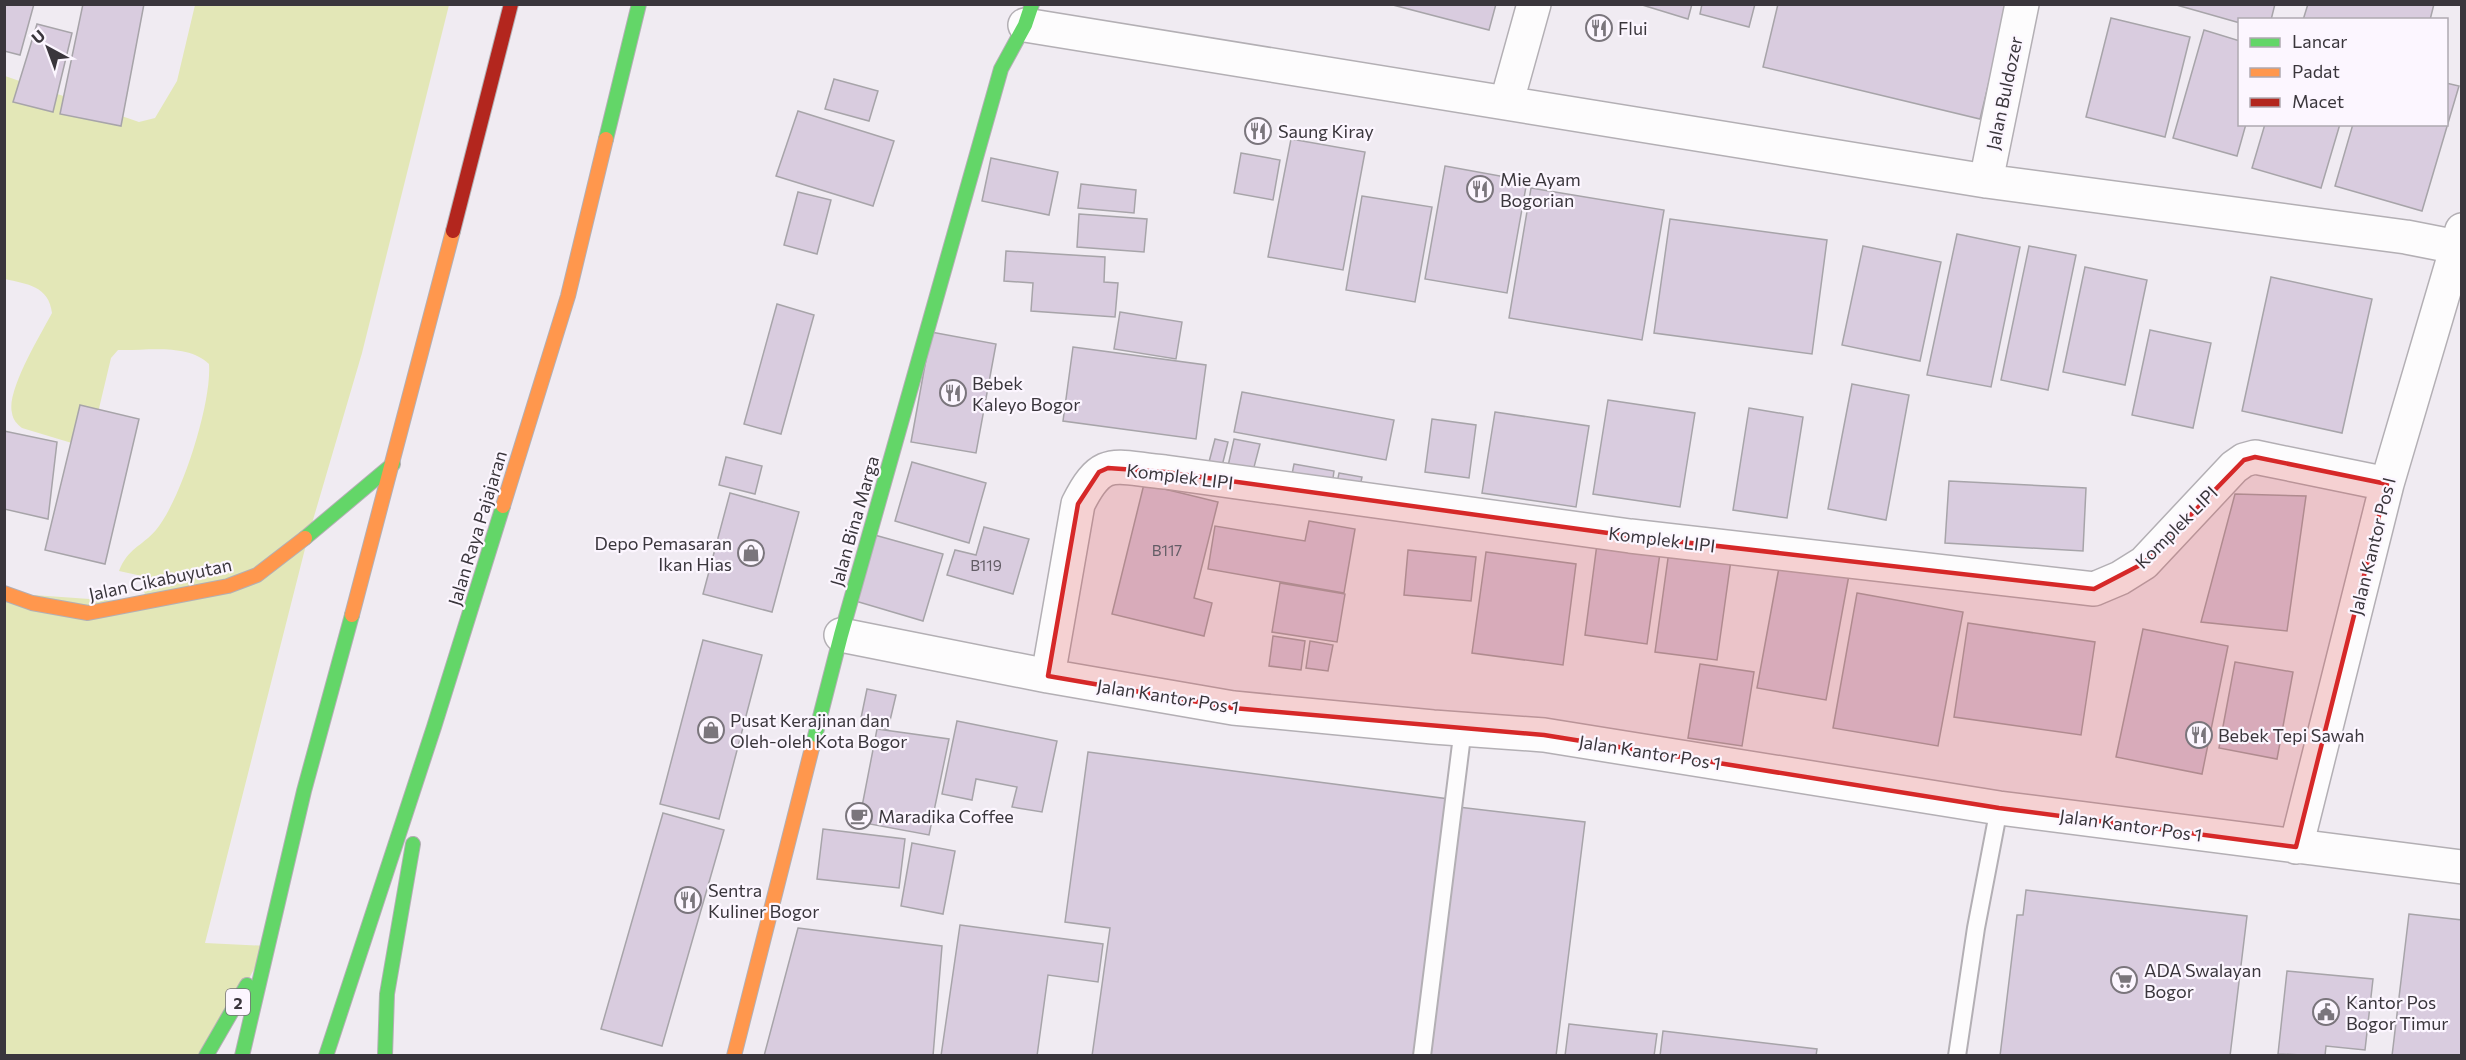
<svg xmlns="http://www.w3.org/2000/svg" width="2466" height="1060" viewBox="0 0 2466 1060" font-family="Commissioner,sans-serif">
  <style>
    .green { fill: #e3e7b7 }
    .building { fill: #d9ccdf; stroke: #a7a4a9; stroke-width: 1.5 }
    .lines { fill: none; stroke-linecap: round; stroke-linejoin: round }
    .lane-casing { stroke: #b3afb4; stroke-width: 20 }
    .street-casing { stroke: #b3afb4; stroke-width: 36 }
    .fast-casing { stroke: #b3afb4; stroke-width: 16 }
    .slow-casing { stroke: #b3afb4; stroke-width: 16 }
    .jam-casing { stroke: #b3afb4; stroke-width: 16 }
    .lane { stroke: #fdfcfd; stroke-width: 16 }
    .street { stroke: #fdfcfd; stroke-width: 33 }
    .fast { stroke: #63d668; stroke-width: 14 }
    .slow { stroke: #ff974d; stroke-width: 14 }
    .jam { stroke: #b3261e; stroke-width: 14 }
    .marked { fill: #d62828; fill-opacity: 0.2; stroke: #d62828; stroke-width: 4.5; stroke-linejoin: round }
    .labels { text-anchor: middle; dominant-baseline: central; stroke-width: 4.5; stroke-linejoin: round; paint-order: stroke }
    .number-label { font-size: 15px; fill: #625c65 }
    .shield { fill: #fcf6ff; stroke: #747076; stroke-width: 1.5 }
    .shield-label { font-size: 16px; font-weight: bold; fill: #3a363c }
    .poi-label { font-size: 18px; fill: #3a363c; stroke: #fcf6ff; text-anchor: start }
    .street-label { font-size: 18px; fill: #3a363c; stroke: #fcf6ff }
  </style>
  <rect width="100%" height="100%" fill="#f0ebf2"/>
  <path class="green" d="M195 5H449L362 353 308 537 205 943 267 946 206 1055H5V593L146 603 142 576 119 571C128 548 141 547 156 530 181 500 212 403 209 364 187 343 147 351 118 350L111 358 91 442 85 447 22 428C17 424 13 420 12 413 6 391 41 334 52 313 49 286 27 284 5 279V76L139 122 155 118 177 81Z"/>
  <path class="building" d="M4 4H34L20 55 4 51Z
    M83 4H144L121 126 60 114Z
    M1389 4H1496L1489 30Z
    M1639 4H1692L1688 19Z
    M1702 4H1755L1749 27 1700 14Z
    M1778 4H2008L1980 119 1763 67Z
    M2173 4H2275L2271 20H2240V23Z
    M2308 4H2434L2430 20H2303Z
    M2111 18 2190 37 2165 137 2086 117Z
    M37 24 72 33 53 112 13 102Z
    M2204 30 2240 41V124H2246L2237 156 2173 138Z
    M834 79 878 91 869 121 825 109Z
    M2446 83 2459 86 2422 211 2335 186 2353 124H2446Z
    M798 111 894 141 873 206 776 176Z
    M2265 124H2340L2321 188 2252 168Z
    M1291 139 1365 152 1343 270 1268 257Z
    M1241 153 1280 160 1273 200 1234 193Z
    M991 158 1058 172 1049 215 982 201Z
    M1445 166 1527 181 1507 293 1425 279Z
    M1081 184 1136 190 1134 213 1078 208Z
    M1531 188 1664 210 1642 340 1509 318Z
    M798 192 831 200 817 254 784 245Z
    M1362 196 1432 207 1415 302 1346 290Z
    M1079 214 1147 219 1144 252 1077 247Z
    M1670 219 1827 240 1812 354 1654 333Z
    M1957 234 2020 247 1991 387 1927 375Z
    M1863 246 1941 262 1920 361 1842 345Z
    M2029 246 2076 255 2048 390 2001 380Z
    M1006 251 1105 257 1104 282 1118 283 1115 317 1031 311 1033 283 1004 281Z
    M2085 267 2147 280 2125 385 2063 372Z
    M2271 277 2372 299 2342 433 2242 411Z
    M777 304 814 315 781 434 744 424Z
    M1120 312 1182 322 1176 359 1114 349Z
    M2150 330 2211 343 2193 428 2132 415Z
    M931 332 996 344 976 453 911 442Z
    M1073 347 1206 365 1196 439 1063 421Z
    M1852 384 1909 395 1886 520 1828 509Z
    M1242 392 1394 420 1386 460 1234 432Z
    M1608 400 1695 413 1680 507 1593 494Z
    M80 405 139 419 105 564 45 550Z
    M1749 408 1803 417 1787 518 1733 510Z
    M1495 412 1589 426 1576 507 1482 493Z
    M1432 419 1476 425 1469 478 1425 472Z
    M4 431 57 442 48 519 4 509Z
    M1215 439 1228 442 1222 466 1209 462Z
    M1234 439 1260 444 1253 471 1228 466Z
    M726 457 762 466 755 494 719 485Z
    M912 462 986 483 969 543 895 521Z
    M1294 464 1334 471 1332 485 1291 479Z
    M1339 473 1362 477 1359 491 1336 488Z
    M1949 481 2086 488 2083 551 1945 543Z
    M1144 484 1218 502 1194 598 1212 603 1204 636 1112 614Z
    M730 493 799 512 772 612 703 594Z
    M2235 494 2306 496 2287 631 2201 622Z
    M1309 521 1355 529 1344 593 1208 569 1215 526 1305 541Z
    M984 527 1029 539 1013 594 947 575 955 550 976 555Z
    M871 534 943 554 923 621 852 600Z
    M1597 544 1660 553 1647 644 1585 635Z
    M1408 550 1476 557 1471 601 1404 595Z
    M1669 551 1731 560 1717 660 1655 652Z
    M1486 552 1576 564 1563 665 1472 653Z
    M1780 562 1849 575 1826 700 1757 688Z
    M1280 583 1345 594 1337 642 1272 632Z
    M1857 593 1963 612 1938 746 1833 728Z
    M1968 623 2095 642 2081 735 1954 717Z
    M2143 629 2228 646 2202 774 2116 757Z
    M1273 636 1305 641 1301 670 1269 666Z
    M703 640 762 655 719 819 660 804Z
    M1310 641 1333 645 1328 671 1306 668Z
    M2235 662 2293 672 2277 759 2219 748Z
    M1700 664 1754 672 1742 746 1688 738Z
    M867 689 896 695 888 729 860 723Z
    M957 721 1057 741 1042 812 1012 807 1017 787 976 779 972 800 942 794Z
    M877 729 949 739 929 835 859 822Z
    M1088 752 1449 799 1414 1056H1092L1110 928 1065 922Z
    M1458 807 1585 822 1556 1056H1427Z
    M663 813 724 830 662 1046 601 1029Z
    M823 829 905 839 899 888 817 879Z
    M912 843 955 851 943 914 901 906Z
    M2026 890 2247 916 2230 1056H2000L2017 915H2023Z
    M2409 914 2462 920V1056H2392Z
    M960 925 1103 944 1098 982 1048 975 1037 1056H941Z
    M798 928 942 946 933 1056H764Z
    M2287 971 2373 979 2365 1050 2326 1046 2325 1056 2278 1054Z
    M1569 1024 1657 1034 1654 1056H1565Z
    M1663 1031 1817 1049 1816 1056H1660Z"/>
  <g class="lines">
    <defs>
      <path id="lane" d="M1422 1056 1463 728
        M1957 1056 1976 928 1999 808"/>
      <path id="street" d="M1025 25 1986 181 2406 237 2462 248
        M1507 101 1534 4
        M1986 181 2022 4
        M841 635 1048 676 1233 708 1433 727 1544 735 1999 808 2462 867
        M1048 676 1078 504C1103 454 1115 468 1165 472L1630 536 2094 589 2120 578 2144 563 2234 467 2244 460 2255 457 2387 484
        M2296 847 2387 484 2462 230"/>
      <path id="fast" d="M606 139 639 4
        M305 538 393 464
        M812 748 841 635 1001 69 1025 25 1032 4
        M206 1056 247 985
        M242 1056 304 791 352 615
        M326 1056 434 727 503 506
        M385 1056 387 994 413 844"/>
      <path id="slow" d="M503 506 568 296 606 139
        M4 593 32 603 88 613 228 586 257 575 305 538
        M352 615 453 231
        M734 1056 812 748"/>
      <path id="jam" d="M453 231 511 4"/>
    </defs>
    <use href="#lane" class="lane-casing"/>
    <use href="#street" class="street-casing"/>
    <use href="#fast" class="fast-casing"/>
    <use href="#slow" class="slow-casing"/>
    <use href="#jam" class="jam-casing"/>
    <use href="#lane" class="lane"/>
    <use href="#street" class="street"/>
    <use href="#fast" class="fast"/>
    <use href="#slow" class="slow"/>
    <use href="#jam" class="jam"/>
  </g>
  <path class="marked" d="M2255 457 2387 484 2296 847 1999 808 1544 735 1233 708 1048 676 1078 504 1099 472 1108 468 1165 472 1630 536 2094 589 2144 563 2244 460Z"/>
  <defs>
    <symbol id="restaurant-ring" viewBox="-11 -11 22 22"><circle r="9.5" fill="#fcf6ff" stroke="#7a757c" stroke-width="1.5"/><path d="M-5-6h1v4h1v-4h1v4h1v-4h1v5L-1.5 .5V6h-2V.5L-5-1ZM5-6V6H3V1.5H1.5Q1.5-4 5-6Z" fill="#7a757c"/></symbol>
    <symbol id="shop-ring" viewBox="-11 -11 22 22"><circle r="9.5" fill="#fcf6ff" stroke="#7a757c" stroke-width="1.5"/><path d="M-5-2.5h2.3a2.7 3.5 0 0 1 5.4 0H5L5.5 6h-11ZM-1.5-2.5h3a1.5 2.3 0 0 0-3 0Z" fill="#7a757c"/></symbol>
    <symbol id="cafe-ring" viewBox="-11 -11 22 22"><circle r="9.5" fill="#fcf6ff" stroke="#7a757c" stroke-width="1.5"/><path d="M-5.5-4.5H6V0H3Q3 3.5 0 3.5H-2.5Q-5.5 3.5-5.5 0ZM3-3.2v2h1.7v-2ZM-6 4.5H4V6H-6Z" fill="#7a757c"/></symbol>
    <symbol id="supermarket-ring" viewBox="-11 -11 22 22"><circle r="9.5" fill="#fcf6ff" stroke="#7a757c" stroke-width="1.5"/><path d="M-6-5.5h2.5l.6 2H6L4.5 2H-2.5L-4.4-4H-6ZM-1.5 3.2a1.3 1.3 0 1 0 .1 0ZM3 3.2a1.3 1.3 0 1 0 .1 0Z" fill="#7a757c"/></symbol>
    <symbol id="civic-ring" viewBox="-11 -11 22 22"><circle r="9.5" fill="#fcf6ff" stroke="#7a757c" stroke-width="1.5"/><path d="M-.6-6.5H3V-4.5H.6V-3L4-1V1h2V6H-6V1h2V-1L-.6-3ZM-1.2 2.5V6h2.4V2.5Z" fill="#7a757c"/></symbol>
  </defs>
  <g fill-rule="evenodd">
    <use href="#restaurant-ring" x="1584" y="13" width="30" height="30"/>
    <use href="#restaurant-ring" x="1243" y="116" width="30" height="30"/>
    <use href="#restaurant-ring" x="1465" y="174" width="30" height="30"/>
    <use href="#restaurant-ring" x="938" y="378" width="30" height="30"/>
    <use href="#shop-ring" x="736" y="538" width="30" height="30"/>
    <use href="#shop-ring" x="696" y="715" width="30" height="30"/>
    <use href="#restaurant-ring" x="2184" y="720" width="30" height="30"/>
    <use href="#cafe-ring" x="844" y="801" width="30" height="30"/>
    <use href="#restaurant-ring" x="673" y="885" width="30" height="30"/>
    <use href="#supermarket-ring" x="2109" y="965" width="30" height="30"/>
    <use href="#civic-ring" x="2311" y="997" width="30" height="30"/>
  </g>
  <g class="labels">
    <g class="number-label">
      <text x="1167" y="550">B117</text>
      <text x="986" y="565">B119</text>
    </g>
    <rect class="shield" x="226" y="989" width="24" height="26" rx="4.5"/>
    <g class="shield-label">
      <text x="238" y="1002">2</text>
    </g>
    <g class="poi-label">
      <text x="1618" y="28">Flui</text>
      <text x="1278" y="131">Saung Kiray</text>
      <text x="1500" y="179">Mie Ayam<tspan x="1500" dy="21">Bogorian</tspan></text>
      <text x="972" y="383">Bebek<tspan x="972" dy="21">Kaleyo Bogor</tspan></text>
      <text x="732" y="543" text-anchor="end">Depo Pemasaran<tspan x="732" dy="21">Ikan Hias</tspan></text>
      <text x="730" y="720">Pusat Kerajinan dan<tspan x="730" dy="21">Oleh-oleh Kota Bogor</tspan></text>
      <text x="2218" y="735">Bebek Tepi Sawah</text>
      <text x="878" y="816">Maradika Coffee</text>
      <text x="708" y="890">Sentra<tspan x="708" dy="21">Kuliner Bogor</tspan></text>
      <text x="2144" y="970">ADA Swalayan<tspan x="2144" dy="21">Bogor</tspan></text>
      <text x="2346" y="1002">Kantor Pos<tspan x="2346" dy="21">Bogor Timur</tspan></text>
    </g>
    <g class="street-label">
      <text transform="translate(2004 93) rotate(-78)">Jalan Buldozer</text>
      <text transform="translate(1180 476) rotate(7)">Komplek LIPI</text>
      <text transform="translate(854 521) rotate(-74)">Jalan Bina Marga</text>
      <text transform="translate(2176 527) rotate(-45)">Komplek LIPI</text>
      <text transform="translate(477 528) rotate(-73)">Jalan Raya Pajajaran</text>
      <text transform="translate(1662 539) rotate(7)">Komplek LIPI</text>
      <text transform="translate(2372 546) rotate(-76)">Jalan Kantor Pos I</text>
      <text transform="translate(160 579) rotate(-12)">Jalan Cikabuyutan</text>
      <text transform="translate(1168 696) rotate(9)">Jalan Kantor Pos 1</text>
      <text transform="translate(1650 752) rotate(9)">Jalan Kantor Pos 1</text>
      <text transform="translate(2131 825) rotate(8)">Jalan Kantor Pos 1</text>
    </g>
  </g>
  <rect width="2466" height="1060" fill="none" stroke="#3a363c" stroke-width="12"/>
  <rect x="2238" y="18" width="210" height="108" fill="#fcf6ff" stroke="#aea9b1" stroke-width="1.5"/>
  <rect x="2250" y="38" width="30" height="9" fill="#63d668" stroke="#aea9b1" stroke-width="1.5"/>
  <text x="2292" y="48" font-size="18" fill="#3a363c">Lancar</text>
  <rect x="2250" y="68" width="30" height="9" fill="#ff974d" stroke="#aea9b1" stroke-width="1.5"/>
  <text x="2292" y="78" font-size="18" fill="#3a363c">Padat</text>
  <rect x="2250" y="98" width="30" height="9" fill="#b3261e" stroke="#aea9b1" stroke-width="1.5"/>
  <text x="2292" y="108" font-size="18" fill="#3a363c">Macet</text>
  <g transform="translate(48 48) rotate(319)" stroke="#fcf6ff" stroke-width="4.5" paint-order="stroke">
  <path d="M0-4.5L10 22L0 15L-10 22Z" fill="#3a363c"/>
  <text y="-9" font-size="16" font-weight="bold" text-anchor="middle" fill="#3a363c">U</text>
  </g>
</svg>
